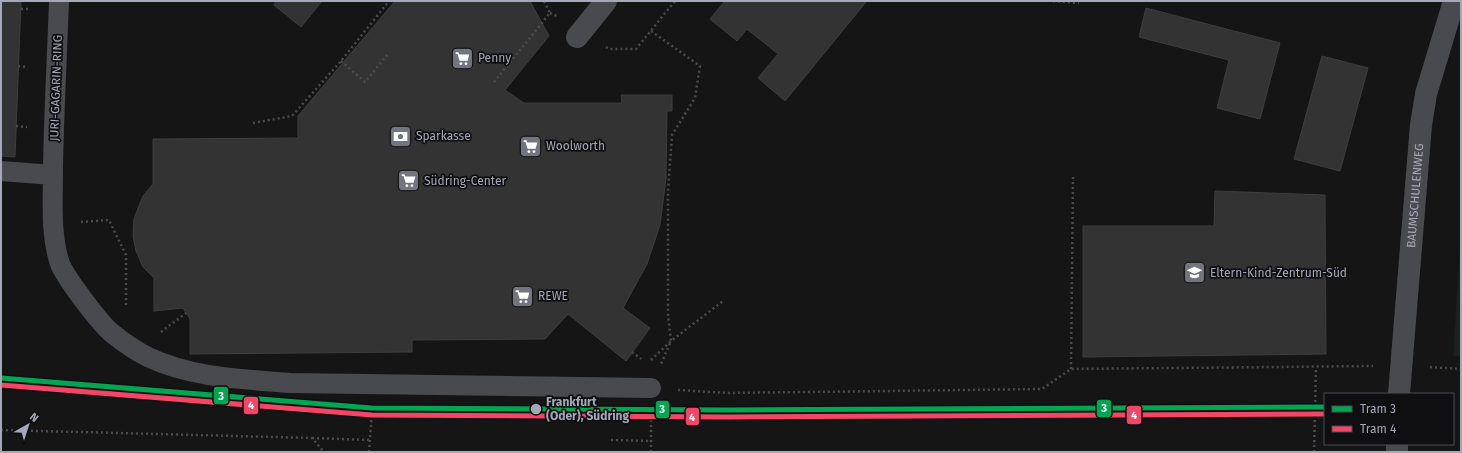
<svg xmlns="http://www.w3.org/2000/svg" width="1462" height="453" viewBox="0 0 1462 453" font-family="'Fira Sans',sans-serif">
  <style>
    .green { fill: #1b221c }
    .building { fill: #333334; stroke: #3d3e41 }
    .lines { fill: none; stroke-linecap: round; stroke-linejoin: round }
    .path { stroke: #4b4b50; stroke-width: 2.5; stroke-dasharray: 2 3; stroke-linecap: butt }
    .lane { stroke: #494a4e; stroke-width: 20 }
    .street { stroke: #494a4e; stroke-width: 22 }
    .tram-1-casing { stroke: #0f0f11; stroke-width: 8 }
    .tram-2-casing { stroke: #0f0f11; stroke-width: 8 }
    .tram-1 { stroke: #00a651; stroke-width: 5 }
    .tram-2 { stroke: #f34667; stroke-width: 5 }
    .stop-dot { fill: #a5a9b7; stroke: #0f0f11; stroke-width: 1.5 }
    .labels { text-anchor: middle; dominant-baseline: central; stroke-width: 3.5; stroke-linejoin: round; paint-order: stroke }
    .poi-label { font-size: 12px; fill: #a5a9b7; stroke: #0f0f11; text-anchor: start }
    .street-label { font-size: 12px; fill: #a5a9b7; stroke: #0f0f11 }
    .stop-label { font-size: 12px; font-weight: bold; fill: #a5a9b7; stroke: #0f0f11; text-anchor: start }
    .line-badge { stroke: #0f0f11; stroke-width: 1.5 }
    .badge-label { font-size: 11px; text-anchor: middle; font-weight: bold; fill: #fff }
  </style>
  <rect width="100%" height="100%" fill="#151515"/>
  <path class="green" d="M1461 231V356H1453Z"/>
  <path class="building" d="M1 1H21L15 157 1 156Z
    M276 1H322L301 27 274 5Z
    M395 1H530L549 36 505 90 524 103H622L621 95H672V111H667L666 178 660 225 647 264 623 308 650 328 626 361 568 314 545 339 412 340V352L190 354V319L183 308 154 311V278L143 267 136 251 133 236 134 219 138 208 143 196 153 184V139L298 138V116Z
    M725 1H865L866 2 785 101 758 78 778 54 747 29 737 41 710 19Z
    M1146 8 1280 43 1260 119 1217 108 1229 60 1139 37Z
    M1322 56 1368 68 1340 171 1294 159Z
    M1215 191 1325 195 1326 354 1083 357V226H1214Z"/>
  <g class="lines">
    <path class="path" d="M1053 1 1079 3
      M21 9H30
      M550 13 557 16
      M651 31 700 66 695 98 672 135 668 191V316L671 341 661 364
      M606 47 609 49H636L675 1
      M341 61 365 82 388 54
      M18 66 28 67
      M494 82 550 13 544 1
      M253 123 292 116 341 61 389 1
      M16 126 27 127
      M81 222 109 220 126 255V307
      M161 332 186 313
      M632 352 641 359
      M651 360 671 341 723 301
      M1430 367 1461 369
      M1071 369 1073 175
      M678 390 727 393 1042 389 1071 369 1373 366
      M1 430 312 438 324 452
      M312 438 371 440
      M611 440 651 441
      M369 452 372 411
      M651 452V415
      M1314 452 1316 367"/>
    <path class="lane" d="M59 1C57 56 54 112 53 167 53 199 50 233 60 264 66 278 100 324 113 334 123 342 136 351 148 357 192 378 243 379 290 383L651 388
      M1 171 53 175"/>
    <g class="street">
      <path d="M577 37 606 1"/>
      <path id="s1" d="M1399 394 1421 125 1426 94 1454 1"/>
      <path d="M1397 452V444"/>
    </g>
    <defs>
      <path id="tram-1" d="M1 378 372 408 728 410 1325 407"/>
      <path id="tram-2" d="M1 385 372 415 728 417 1325 414"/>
    </defs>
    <use href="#tram-1" class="tram-1-casing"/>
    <use href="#tram-2" class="tram-2-casing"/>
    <use href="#tram-1" class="tram-1"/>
    <use href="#tram-2" class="tram-2"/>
  </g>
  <defs>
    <symbol id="supermarket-square" viewBox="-11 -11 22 22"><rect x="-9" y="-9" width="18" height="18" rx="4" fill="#73757e" stroke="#0f0f11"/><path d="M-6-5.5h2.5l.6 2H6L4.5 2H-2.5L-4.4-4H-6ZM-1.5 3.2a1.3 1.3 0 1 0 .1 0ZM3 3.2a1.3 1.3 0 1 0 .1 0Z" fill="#fff"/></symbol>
    <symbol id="bank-square" viewBox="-11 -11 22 22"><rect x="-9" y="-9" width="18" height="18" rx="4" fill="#73757e" stroke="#0f0f11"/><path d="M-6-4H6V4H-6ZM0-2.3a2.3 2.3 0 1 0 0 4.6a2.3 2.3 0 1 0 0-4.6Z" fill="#fff"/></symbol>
    <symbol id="school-square" viewBox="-11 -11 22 22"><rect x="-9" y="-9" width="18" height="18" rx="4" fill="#73757e" stroke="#0f0f11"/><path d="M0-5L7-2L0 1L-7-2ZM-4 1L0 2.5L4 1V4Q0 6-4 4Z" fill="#fff"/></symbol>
  </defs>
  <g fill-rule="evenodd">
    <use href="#supermarket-square" x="450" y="46" width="25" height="25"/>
    <use href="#bank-square" x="388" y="124" width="25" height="25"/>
    <use href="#supermarket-square" x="518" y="134" width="25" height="25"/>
    <use href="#supermarket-square" x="396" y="168" width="25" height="25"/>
    <use href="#school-square" x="1182" y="260" width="25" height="25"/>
    <use href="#supermarket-square" x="510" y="284" width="25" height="25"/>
  </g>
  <circle class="stop-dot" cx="536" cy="409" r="6"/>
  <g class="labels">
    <g class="poi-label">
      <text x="478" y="58">Penny</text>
      <text x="416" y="136">Sparkasse</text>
      <text x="546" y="146">Woolworth</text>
      <text x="424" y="181">Südring-Center</text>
      <text x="1210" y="273">Eltern-Kind-Zentrum-Süd</text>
      <text x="538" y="296">REWE</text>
    </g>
    <g class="street-label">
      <text transform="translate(56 88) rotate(-88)">JURI-GAGARIN-RING</text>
      <text stroke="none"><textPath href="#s1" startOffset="199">BAUMSCHULENWEG</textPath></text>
    </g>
    <g class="stop-label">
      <text x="546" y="402">Frankfurt<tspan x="546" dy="14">(Oder), Südring</tspan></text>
    </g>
  </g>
  <g class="line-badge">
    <rect x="213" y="386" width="16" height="19" rx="4" fill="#00a651"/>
    <rect x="243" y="396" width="16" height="19" rx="4" fill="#f34667"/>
    <rect x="1096" y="399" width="16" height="19" rx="4" fill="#00a651"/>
    <rect x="655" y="400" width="15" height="19" rx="4" fill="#00a651"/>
    <rect x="1126" y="405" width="16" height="20" rx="4" fill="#f34667"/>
    <rect x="685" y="407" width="15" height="19" rx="4" fill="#f34667"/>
  </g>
  <g class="badge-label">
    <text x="221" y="400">3</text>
    <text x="251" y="409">4</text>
    <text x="1104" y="412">3</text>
    <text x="662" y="413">3</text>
    <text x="1134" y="419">4</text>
    <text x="692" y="421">4</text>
  </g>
  <rect width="1462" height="453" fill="none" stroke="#a5a9b7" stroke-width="4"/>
  <rect x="1324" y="393" width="130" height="52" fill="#0f0f11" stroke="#4b4d53"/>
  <rect x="1332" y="406" width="20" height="6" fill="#00a651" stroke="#4b4d53"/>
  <text x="1360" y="413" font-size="12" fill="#a5a9b7">Tram 3</text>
  <rect x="1332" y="426" width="20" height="6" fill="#f34667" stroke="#4b4d53"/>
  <text x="1360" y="433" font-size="12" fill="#a5a9b7">Tram 4</text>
  <g transform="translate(28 425) rotate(39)" stroke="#0f0f11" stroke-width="3" paint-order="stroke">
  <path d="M0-3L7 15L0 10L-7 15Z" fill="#a5a9b7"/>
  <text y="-6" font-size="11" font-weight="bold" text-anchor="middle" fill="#a5a9b7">N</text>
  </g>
</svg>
